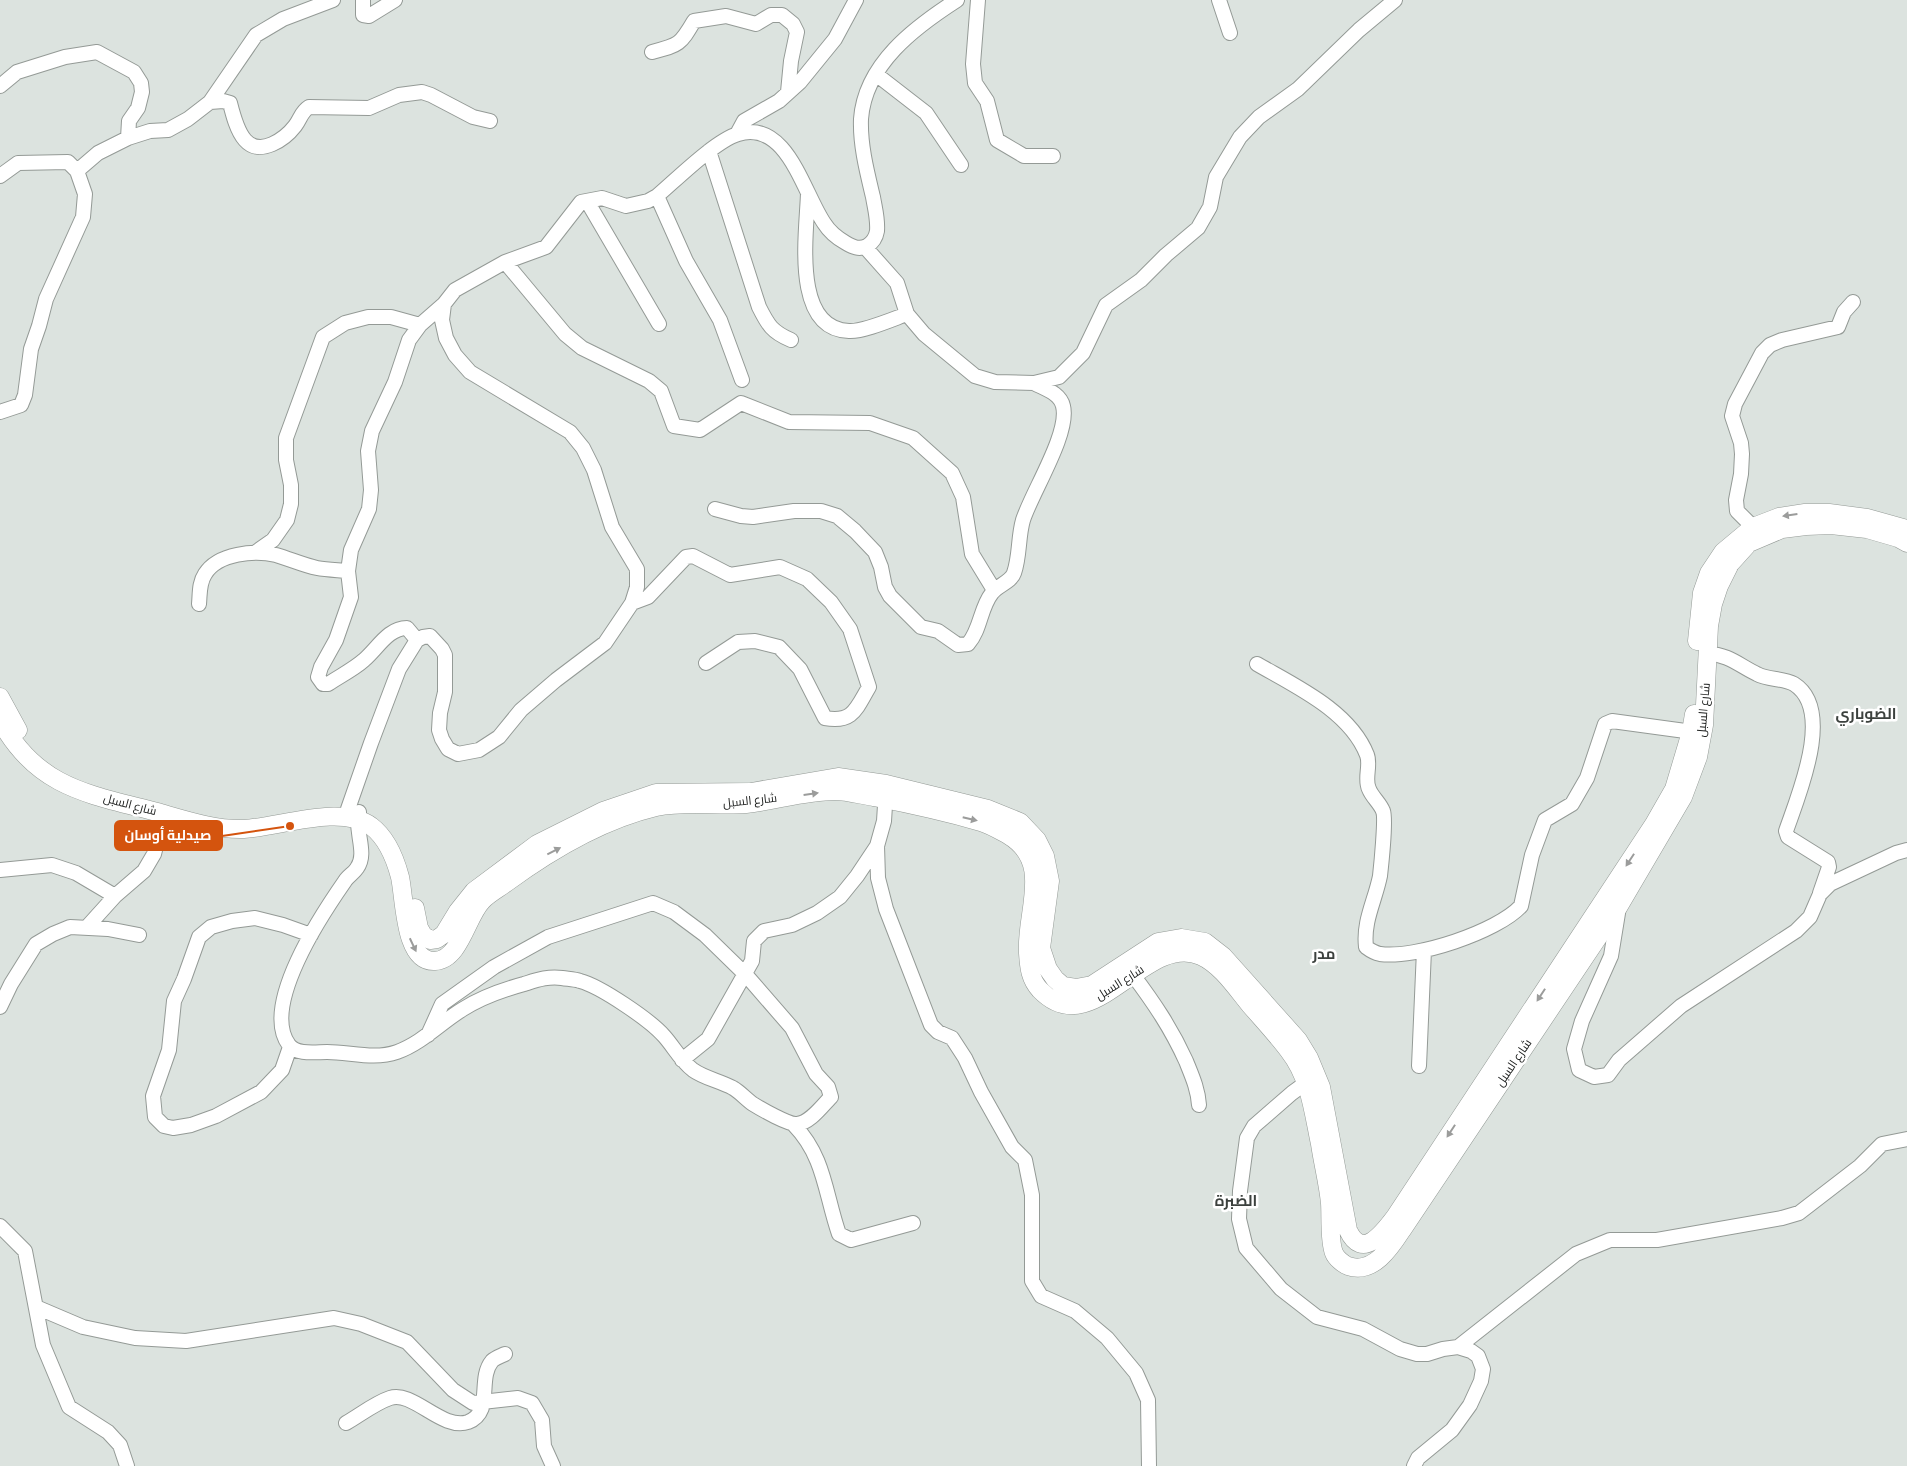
<svg xmlns="http://www.w3.org/2000/svg" width="1907" height="1466" viewBox="0 0 1907 1466" font-family="'Source Sans 3',Cairo,sans-serif">
  <style>
    .lines { fill: none; stroke-linecap: round; stroke-linejoin: round }
    .minor-casing { stroke: #949a96; stroke-width: 16 }
    .major-casing { stroke: #949a96; stroke-width: 19 }
    .minor { stroke: #fff; stroke-width: 14 }
    .major { stroke: #fff; stroke-width: 18 }
    .oneway { fill: #9b9c9b }
    .labels { text-anchor: middle; dominant-baseline: central; stroke-width: 5; stroke-linejoin: round; paint-order: stroke }
    .street-label { font-size: 12px; fill: #202221; stroke: #fff }
    .quarter-label { font-size: 15px; font-weight: bold; fill: #3c413e; stroke: #fff }
    .leader { fill: none; stroke: #d4540e; stroke-width: 2 }
    .callout-dot { fill: #d4540e; stroke: #fff; stroke-width: 2 }
    .callout { fill: #d4540e; stroke: #d4540e; stroke-width: 2 }
    .callout-label { font-size: 14px; text-anchor: middle; font-weight: bold; fill: #fff }
  </style>
  <rect width="100%" height="100%" fill="#dce3df"/>
  <g class="lines">
    <defs>
      <path id="minor" d="M363 0V15L369 16 395 0
        M978 0 973 64 975 83 987 101 997 140 1024 156H1053
        M1219 0 1230 33
        M652 52C679 45 680 45 694 21L726 16 756 24 771 15H782L793 24 797 32 791 61 788 92
        M877 75 926 113 961 165
        M0 86 17 72 65 57 97 52 134 72 141 83 142 92 138 108 129 121 128 138
        M210 102 223 101 230 103C233 115 237 131 245 140 260 157 285 139 295 126 301 118 301 112 309 107L369 108 399 95 422 92 431 95 473 117 490 121
        M737 134 744 121 779 101 800 82 835 39 856 0
        M709 151 759 307C768 325 772 332 791 340
        M77 171 98 153 128 138 150 131 168 130 188 119 210 102 256 35 283 19 333 0
        M0 176 18 163 68 162 77 171 85 194 83 217 46 299 39 326 31 349 25 395 21 405 0 412
        M808 193C807 231 791 329 849 331 863 332 893 319 907 314
        M657 196 686 261 720 320 742 380
        M587 201 659 324
        M865 247 897 283 907 314 924 334 975 376 995 382 1034 383 1059 377 1083 353 1106 305 1141 280 1166 255 1198 228 1210 207 1216 177 1240 137 1259 117 1298 89 1359 30 1395 0
        M505 262 565 334 582 348 649 381 661 391 674 426 700 430 741 403 789 422 870 423 913 438 952 473 963 497 972 554 994 590
        M715 509 741 516 753 517 794 511H821L837 516 855 531 875 552 881 567 885 587 890 596 921 627 938 631 958 645 968 644C981 629 980 608 992 593 998 585 1011 582 1014 573 1020 556 1018 537 1023 520 1032 492 1070 433 1063 406 1060 393 1045 389 1034 383
        M1753 527 1737 511 1736 500 1741 474 1742 454 1741 443 1732 416 1735 404 1762 353 1770 345 1782 340 1838 327 1844 312 1853 302
        M256 552 273 540 287 520 291 504V485L286 460V438L323 337 345 323 368 317H391L420 325
        M632 603 648 597 686 557 693 556 730 575 780 567 807 579 831 602 850 629 869 687C856 709 853 723 825 718L800 669 779 647 755 641 738 642 706 663
        M199 604C200 593 199 583 205 574 218 553 255 550 276 555 290 559 303 565 317 568 327 570 338 570 348 571
        M417 640 407 628C388 628 378 648 364 660 354 669 340 676 328 684H323L318 677 321 667 336 640 351 597 348 571 351 550 369 509 371 490 368 451 372 431 395 382 409 340 420 325 444 304 455 290 505 262 546 247 581 202 602 198 626 206 648 201 657 196C677 179 715 141 738 134 787 119 803 192 824 223 829 231 837 238 846 243 853 247 859 250 867 246 872 243 876 237 877 231 878 219 875 209 873 197 867 172 860 145 861 119 865 64 915 27 957 0
        M1708 654C1728 654 1740 666 1757 674 1768 680 1783 678 1794 684 1835 710 1798 796 1786 831L1788 837 1828 862 1829 867 1820 893
        M1257 664C1295 686 1350 711 1367 755 1371 765 1364 779 1369 789 1372 797 1380 803 1383 811 1386 818 1381 867 1380 876 1375 901 1363 921 1366 947 1370 950 1375 953 1380 954 1415 959 1497 932 1521 906L1532 855 1545 820 1572 804 1587 778 1605 724 1612 721 1700 733
        M348 809 371 743 399 669 417 640 423 637 430 636 442 649 445 655V692L440 713 439 730 442 739 448 749 458 754 479 750 499 737 521 710 556 680 605 643 632 603 637 587V569L612 527 594 470 583 448 570 432 470 372 455 355 446 338 442 320 444 304
        M359 812C354 831 368 853 357 868 354 873 348 876 345 881 322 914 260 1006 289 1045 297 1055 315 1052 327 1052 350 1052 374 1060 397 1052 422 1043 440 1023 463 1009 482 997 502 990 524 984 537 980 548 976 562 978 568 979 574 979 580 981 600 986 650 1020 664 1036 674 1047 680 1060 693 1070 704 1078 720 1081 733 1088 740 1092 746 1099 753 1104 761 1109 789 1125 797 1124 810 1123 822 1106 831 1097L828 1087 816 1074 792 1028 746 975 705 935 674 912 653 903 548 937 494 967 442 1004 428 1035
        M877 846 878 878 886 909 931 1025 938 1032 952 1038 965 1058 981 1092 1012 1147 1025 1160 1032 1195V1281L1041 1296 1075 1311 1107 1338 1136 1373 1148 1400 1149 1466
        M0 870 52 865 76 873 115 896
        M1619 907 1611 956 1582 1021 1574 1049 1579 1070 1594 1077 1608 1075 1619 1060 1681 1006 1796 931 1810 917 1820 894 1830 884 1896 853 1907 850
        M87 927 115 896 144 871 154 854 164 815
        M1133 975C1154 1003 1171 1028 1186 1061 1192 1076 1198 1089 1199 1105
        M0 1007 11 984 36 944 53 934 70 927 108 929 139 935
        M290 1047 282 1070 261 1092 216 1116 191 1125 173 1128 164 1126 155 1117 153 1096 169 1050 174 1001 184 979 199 937 211 927 232 921 255 918 283 925 311 935
        M682 1060 708 1039 752 961 754 941 764 931 792 925 817 913 840 897 857 876 877 846 884 821 886 790
        M1419 1066 1424 950
        M1314 1077 1292 1093 1254 1126 1247 1138 1240 1191 1239 1219 1246 1248 1281 1289 1317 1317 1363 1329 1400 1349 1417 1354H1427L1443 1349 1458 1347 1471 1351 1478 1356 1483 1369 1481 1381 1470 1405 1452 1430 1418 1458 1414 1466
        M794 1125C825 1157 825 1194 839 1234L851 1240 913 1223
        M0 1226 25 1251 43 1345 69 1407 108 1432 120 1445 127 1466
        M36 1307 83 1327 135 1338 186 1341 334 1318 361 1324 407 1342 453 1390 473 1403 518 1398 532 1403 542 1420 544 1446 553 1466
        M1458 1347 1576 1254 1610 1240H1657L1782 1218 1799 1213 1860 1166 1882 1144 1907 1139
        M346 1423C360 1415 375 1403 390 1398 413 1390 442 1431 468 1422 494 1412 477 1379 492 1361 495 1358 501 1356 505 1354"/>
      <path id="major" d="M1697 641 1702 593 1709 573 1723 552 1753 527 1779 517 1805 513H1829L1867 518 1907 529
        M0 697 18 730
        M0 720C37 788 88 794 157 812 185 820 215 830 244 829 280 827 340 804 371 826 387 838 395 858 400 877 405 900 404 963 435 961 460 960 467 916 482 901 488 894 498 889 506 883 551 850 601 820 656 807 684 801 717 806 746 804 775 801 805 791 835 791 847 791 861 795 874 797 910 804 946 812 981 822 991 825 999 830 1008 835 1054 862 1025 912 1028 953 1029 968 1030 979 1040 990 1093 1045 1145 931 1201 956 1221 965 1236 988 1250 1005 1263 1020 1277 1035 1289 1051 1310 1078 1313 1111 1320 1144 1323 1164 1328 1183 1330 1203 1331 1216 1329 1241 1334 1253 1336 1258 1343 1264 1348 1266 1373 1275 1391 1247 1402 1230L1619 906 1683 797 1698 757 1704 725 1709 626 1713 604 1719 586 1730 564 1749 543 1782 529 1806 526 1831 525 1867 529 1898 538 1907 543
        M415 908 419 928 423 935 430 940 437 939 444 934 458 911 474 891 537 844 603 811 656 793 751 792 838 777 886 784 988 809 1020 822 1037 840 1045 856 1050 881 1041 948 1048 969 1055 979 1063 986 1076 988 1092 985 1158 942 1181 938 1205 942 1223 956 1298 1040 1309 1058 1321 1087 1348 1230C1362 1261 1383 1233 1395 1217L1654 824 1674 789 1691 732 1694 714"/>
    </defs>
    <use href="#minor" class="minor-casing"/>
    <use href="#major" class="major-casing"/>
    <use href="#minor" class="minor"/>
    <use href="#major" class="major"/>
  </g>
  <defs><path id="oneway-solid" d="M-6-.8H1V-3.2L6.5 0L1 3.2V.8H-6Z" transform="scale(1.25)"/></defs>
  <g class="oneway">
    <use href="#oneway-solid" transform="translate(1790 515) rotate(172)"/>
    <use href="#oneway-solid" transform="translate(811 794) rotate(-8)"/>
    <use href="#oneway-solid" transform="translate(970 819) rotate(13)"/>
    <use href="#oneway-solid" transform="translate(554 851) rotate(-27)"/>
    <use href="#oneway-solid" transform="translate(1630 860) rotate(123)"/>
    <use href="#oneway-solid" transform="translate(413 945) rotate(65)"/>
    <use href="#oneway-solid" transform="translate(1541 995) rotate(123)"/>
    <use href="#oneway-solid" transform="translate(1451 1131) rotate(123)"/>
  </g>
  <g class="labels">
    <g class="street-label">
      <text transform="translate(1704 710) rotate(-85)">شارع السبل</text>
      <text transform="translate(750 801) rotate(-6)">شارع السبل</text>
      <text transform="translate(130 805) rotate(15)">شارع السبل</text>
      <text transform="translate(1120 983) rotate(-32)">شارع السبل</text>
      <text transform="translate(1514 1063) rotate(-56)">شارع السبل</text>
    </g>
    <g class="quarter-label">
      <text x="1866" y="714">الضوباري</text>
      <text x="1324" y="954">مدر</text>
      <text x="1236" y="1201">الضبرة</text>
    </g>
  </g>
  <path class="leader" d="M290 826L222 836"/>
  <circle class="callout-dot" cx="290" cy="826" r="5"/>
  <rect class="callout" x="115" y="821" width="107" height="29" rx="5"/>
  <g class="callout-label">
    <text x="168" y="840">صيدلية أوسان</text>
  </g>
</svg>
